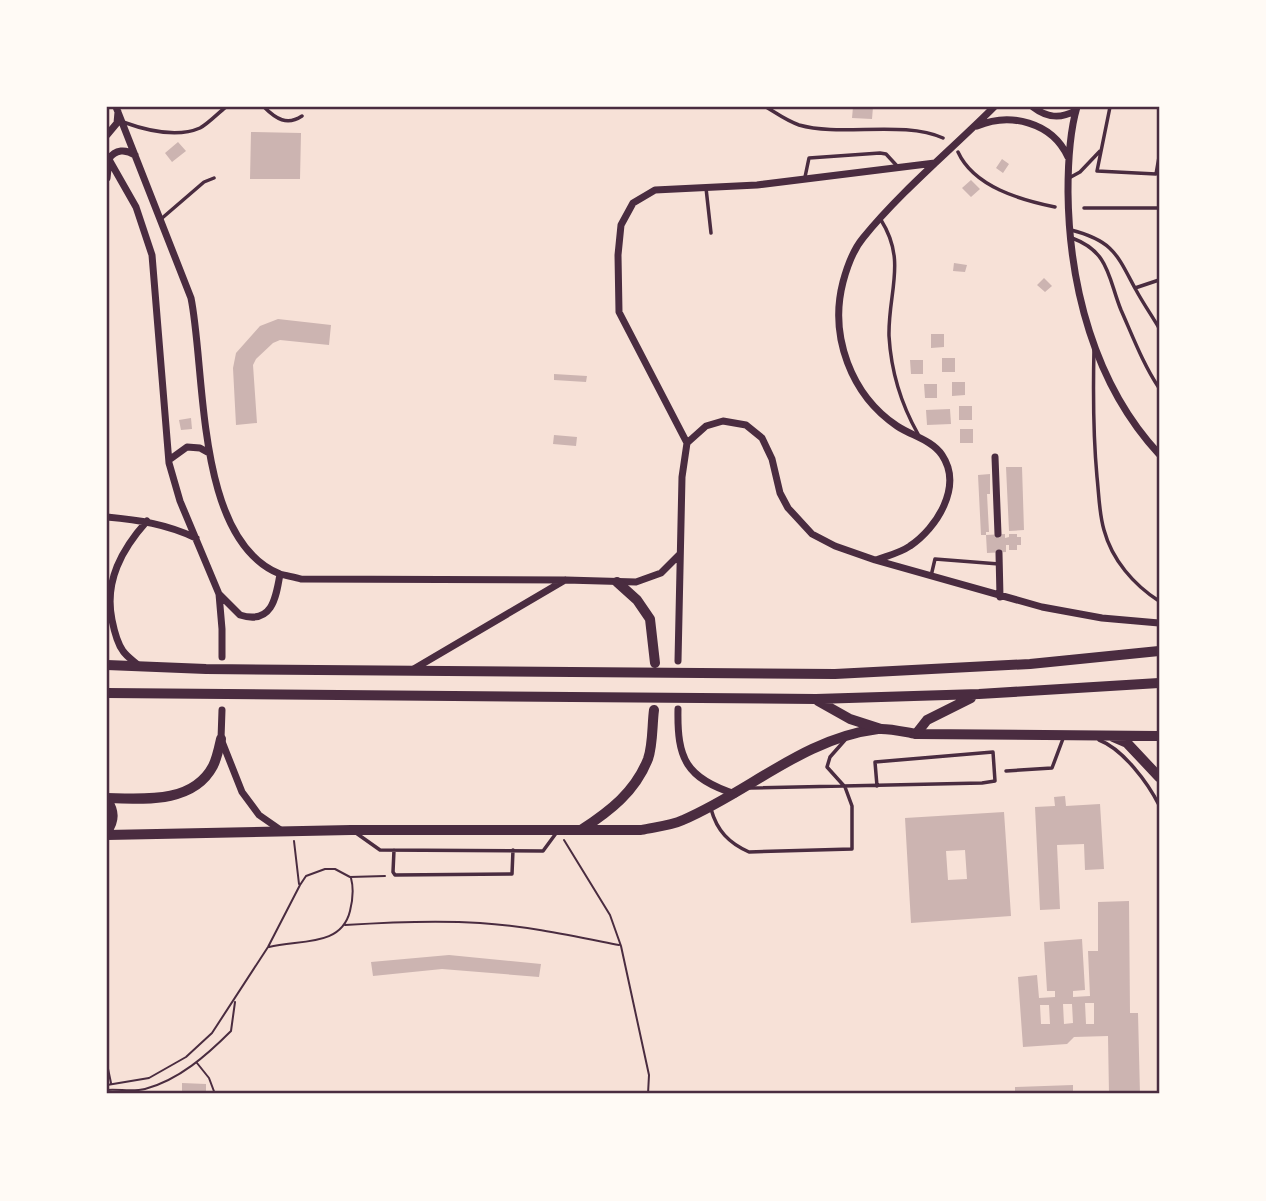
<svg xmlns="http://www.w3.org/2000/svg" width="1266" height="1201" viewBox="0 0 1266 1201" font-family="'Open Sans',sans-serif">
  <style>
    .building { fill: #ccb4b1; fill-rule: evenodd }
    .lines { fill: none; stroke-linecap: round; stroke-linejoin: round }
    .path { stroke: #4a2c40; stroke-width: 2 }
    .service { stroke: #4a2c40; stroke-width: 3.5 }
    .minor { stroke: #4a2c40; stroke-width: 7 }
    .tertiary { stroke: #4a2c40; stroke-width: 10 }
    .secondary { stroke: #4a2c40; stroke-width: 10 }
    .neatline { fill: none; stroke: #4a2c40; stroke-width: 2.5 }
  </style>
  <rect width="100%" height="100%" fill="#f7e1d7"/>
  <path class="building" d="M853 107H873L872 119 852 118Z
    M251 132 301 133 300 179H250Z
    M178 142 186 151 172 162 165 153Z
    M1002 159 1009 164 1003 173 996 168Z
    M971 180 980 189 971 197 962 188Z
    M954 263 967 265 965 272 953 271Z
    M1044 278 1052 286 1045 292 1037 285Z
    M278 319 331 325 329 345 280 340 273 343 256 359 253 365 257 423 236 425 233 368 236 353 260 326Z
    M931 334H944V347L931 348Z
    M942 358H955V372H942Z
    M910 360H923V374H911Z
    M554 374 587 376 586 382 554 380Z
    M952 382H965V395L952 396Z
    M924 384H937V398H925Z
    M959 406H972V420H959Z
    M950 409 951 424 927 425 926 410Z
    M191 418 192 429 181 430 179 420Z
    M960 429H973V443H960Z
    M554 435 577 437 576 446 553 444Z
    M1006 467H1022L1024 530 1009 531Z
    M990 474V494H987L989 532H986V535H981L978 475Z
    M1005 534V538L1009 537V534H1017V537H1021V545H1017V550H1009V545H1006V552L987 553 986 535Z
    M1065 796 1066 806 1100 804 1104 869 1085 870 1084 844 1057 845 1060 909 1040 910 1035 807 1055 806 1054 797Z
    M1004 812 1011 916 911 923 905 818ZM965 850 967 879 948 880 946 851Z
    M1129 901 1130 1013H1138L1140 1094H1109L1108 1036 1074 1037 1067 1044 1023 1047 1018 977 1037 975 1039 998 1055 997V991H1047L1044 942 1082 939 1085 990 1073 991V997L1090 996 1088 951H1098V902ZM1085 1003H1094V1024H1086ZM1063 1004H1072L1073 1023 1064 1024ZM1040 1005H1049L1050 1024H1041Z
    M449 955 541 964 539 977 442 969 373 976 371 962Z
    M182 1083 206 1084V1094H182Z
    M1073 1085V1094H1015V1087Z"/>
  <g class="lines">
    <path class="path" d="M564 840 610 915 621 946 649 1075 648 1094
      M294 841 299 884
      M345 925C391 922 435 920 480 923 527 926 573 936 619 945
      M269 947C298 939 341 948 350 911 353 899 354 889 351 878
      M197 1063 209 1078 215 1094
      M107 1064 111 1083
      M107 1085 149 1078 186 1057 212 1033 268 947 300 885 306 876 325 869H335L350 877 385 876
      M107 1090C119 1089 133 1092 145 1089 179 1080 207 1055 231 1031L235 1002"/>
    <path class="service" d="M264 107C276 119 287 126 302 116
      M766 107C776 113 787 121 799 125 841 137 903 120 943 138
      M1110 107 1097 171 1156 174 1159 157
      M123 122C145 130 177 138 200 128 209 123 218 113 226 107
      M958 152C974 187 1021 200 1055 207
      M805 177 809 158 880 153 886 154 898 167
      M1069 178 1080 172 1100 151
      M706 188 711 233
      M1084 208H1159
      M161 219 204 182 214 178
      M881 220C907 261 888 292 889 336 891 370 901 404 918 434
      M1071 230C1114 241 1117 255 1136 290 1143 303 1152 316 1159 328
      M1072 238C1110 252 1108 278 1121 310 1133 337 1143 364 1159 388
      M1135 288 1159 280
      M1094 348C1093 391 1093 434 1097 477 1099 495 1099 513 1104 530 1112 560 1134 585 1159 601
      M931 576 935 559 999 564
      M1099 740C1123 749 1148 783 1159 805
      M1006 771 1052 768 1064 736
      M750 788 982 783 995 781 993 752 875 762 877 786
      M711 809C717 831 729 843 749 852L852 849V806L845 787 827 767 830 757 845 740
      M356 833 380 850 543 851 557 832
      M394 850 393 872 395 875 512 874 513 850"/>
    <path class="minor" d="M116 107 191 298C206 372 195 540 280 574 287 576 295 577 301 579L566 580 636 582 661 573 680 554
      M1033 107C1047 118 1060 119 1075 111
      M1077 107C1069 134 1068 164 1068 192 1069 285 1094 384 1159 454
      M977 126C1010 112 1052 122 1068 157
      M107 135 117 123 118 112
      M107 156 136 207 152 255 169 463 180 501 219 594 222 629V657
      M109 159C115 149 126 149 135 155
      M107 178 109 160
      M687 443 619 312 618 255 621 225 633 203 655 190 757 185 935 163
      M995 457 998 534
      M169 460 187 447 200 448 209 453
      M107 517C139 520 166 524 196 538
      M999 553 1000 597
      M876 560C887 556 900 553 910 546 937 528 963 486 942 455 932 440 912 436 897 426 851 395 829 336 843 282 847 267 853 250 863 238 900 192 952 149 994 107
      M219 594 240 615C272 625 276 598 280 574
      M678 661 682 477 687 443 706 426 723 421 746 425 762 438 772 459 780 493 788 508 812 534 835 546 875 560 1042 607 1102 618 1159 623
      M139 666C134 661 127 657 123 651 117 643 114 630 112 620 104 581 122 549 147 521
      M412 670 565 580
      M678 709C677 759 686 778 735 794
      M222 710 221 739 242 792 259 815 282 831"/>
    <path class="tertiary" d="M617 582 637 600 650 619 655 663
      M1113 737 1127 743 1159 777
      M107 798C143 799 193 804 213 766 217 758 219 748 221 739
      M107 800C114 811 115 820 107 831
      M581 830C610 811 635 792 648 759 653 745 652 725 654 710
      M107 835 351 830H641C654 827 670 826 683 820 749 792 804 738 878 729 890 728 904 732 916 734L1159 736"/>
    <path class="secondary" d="M107 665 206 669 835 674 1030 664 1159 651
      M107 693 816 699 979 694 1159 683
      M818 701 850 719 881 729
      M916 734 927 720 971 698"/>
  </g>
  <rect width="1266" height="1201" fill="none" stroke="#fffaf5" stroke-width="217"/>
  <rect x="108" y="108" width="1050" height="984" class="neatline"/>
</svg>
